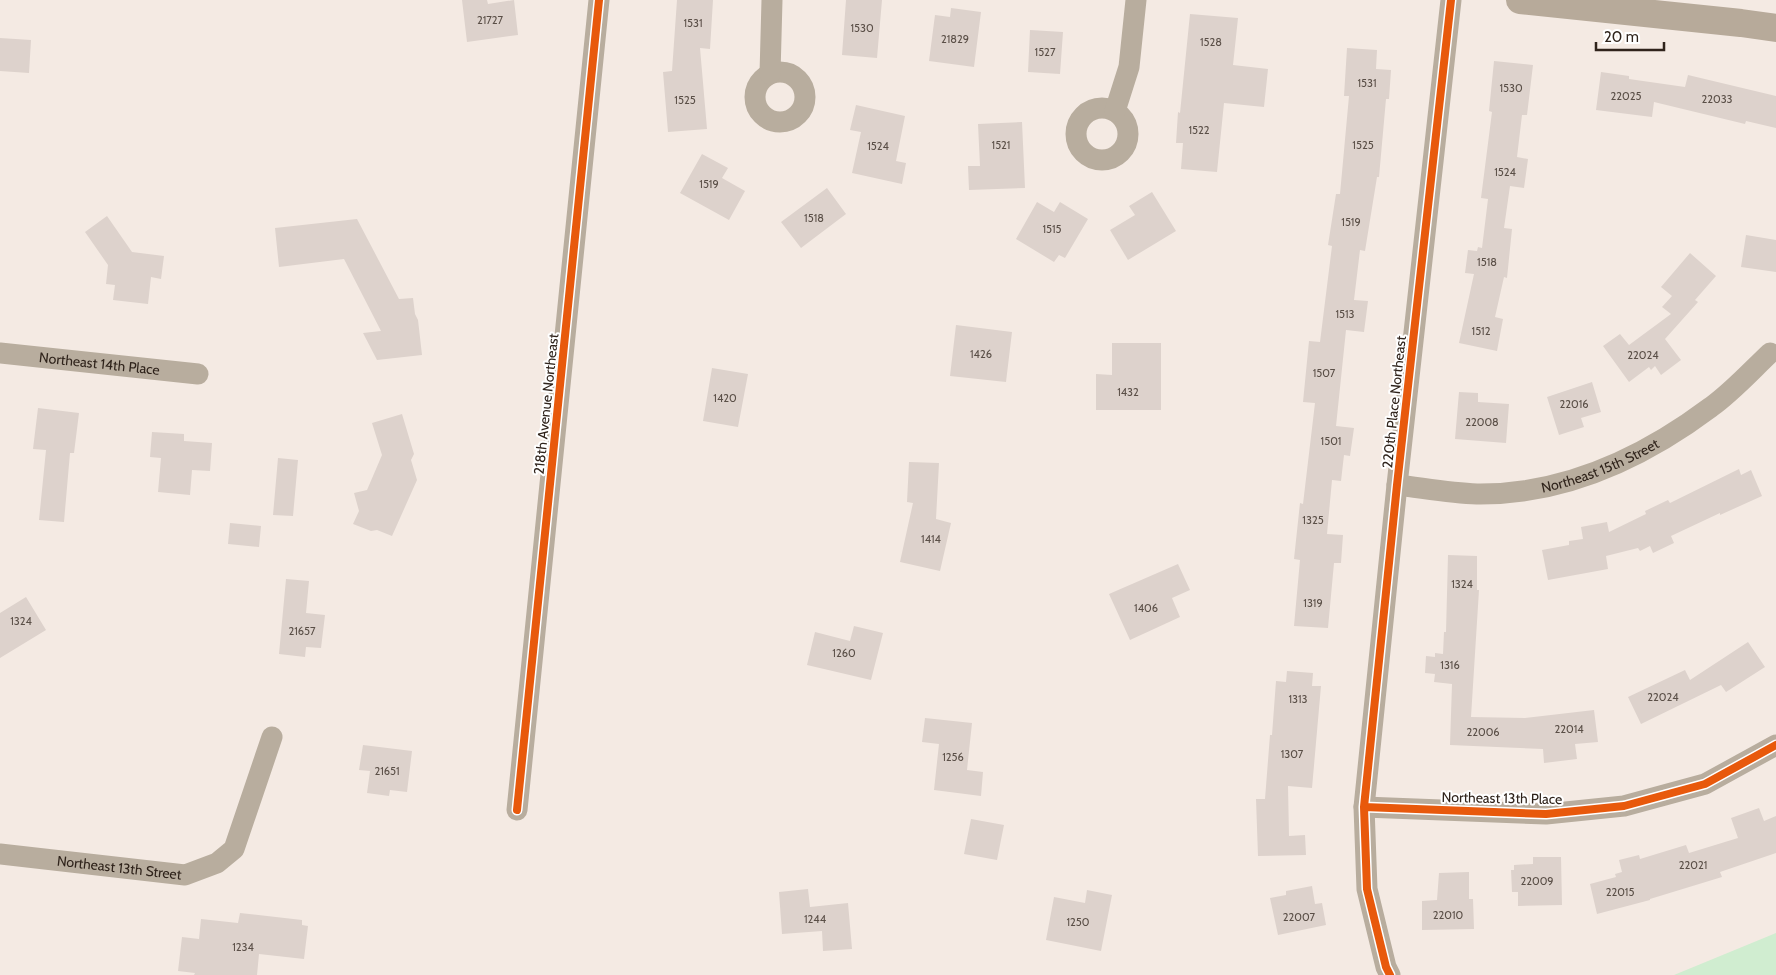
<svg xmlns="http://www.w3.org/2000/svg" width="1776" height="975" viewBox="0 0 1776 975" font-family="Cabin,sans-serif">
  <style>
    .green { fill: #d0edd0 }
    .building { fill: #ddd2cc }
    .lines { fill: none; stroke-linecap: round; stroke-linejoin: round }
    .street { stroke: #b8ad9e; stroke-width: 21 }
    .secondary { stroke: #b7aa9a; stroke-width: 28 }
    .cycleway-casing { stroke: #fff; stroke-width: 11 }
    .cycleway { stroke: #e8590c; stroke-width: 8 }
    .labels { text-anchor: middle; dominant-baseline: central; stroke-width: 4; stroke-linejoin: round; paint-order: stroke }
    .number-label { font-size: 11px; fill: #5a4f47 }
    .street-label { font-size: 14px; fill: #2f231b; stroke: #fff }
  </style>
  <rect width="100%" height="100%" fill="#f4eae3"/>
  <path class="green" d="M1776 933V975H1674Z"/>
  <path class="building" d="M462 0H487L488 4 514 0 518 35 467 42Z
    M677 0H713L710 49 700 48 707 129 668 132 663 72 672 71Z
    M846 0H882L877 58 842 55Z
    M951 8 981 12 974 67 929 61 935 15 950 17Z
    M1190 14 1238 18 1233 65 1268 69 1264 107 1224 103 1217 172 1181 169 1183 143H1176L1178 112 1180 113Z
    M1030 30 1063 32 1060 74 1028 72Z
    M0 38 31 40 29 73 0 71Z
    M1347 48 1377 50 1376 69 1391 70 1389 99H1386L1379 177H1377L1365 251 1360 250 1354 300 1368 301 1364 332 1346 330 1336 426 1354 428 1350 456 1344 455 1341 481 1332 480 1327 534 1343 535 1341 563H1334L1328 628 1294 626 1300 560 1294 559 1300 503 1303 504 1315 403 1303 402 1309 341 1320 342 1332 246 1328 245 1336 194H1340L1349 96H1344Z
    M1494 61 1533 65 1527 115H1522L1517 157 1528 159 1524 188 1510 186 1504 228 1512 229 1507 278 1504 277 1495 317 1503 319 1497 351 1459 343 1474 274 1465 273 1468 250 1477 251 1478 247 1482 248 1488 199 1481 198 1492 112 1489 111Z
    M1601 72 1629 76V79L1685 87 1688 75 1776 96V128L1746 121 1745 124 1654 102 1652 117 1596 110Z
    M856 105 905 116 896 161 906 163 902 184 852 173 861 132 850 130Z
    M1022 122 1025 188 969 190 968 166H980L978 124Z
    M702 154 728 168 722 178 745 191 729 220 680 193Z
    M827 188 846 214 801 248 781 222Z
    M1152 192 1176 231 1128 260 1110 230 1135 215 1129 206Z
    M1037 202 1054 212 1060 202 1088 219 1065 258 1059 255 1054 262 1016 239Z
    M107 216 132 252 164 256 161 279 151 277 148 304 113 300 115 285 106 284 108 265 85 232Z
    M357 219 399 299 413 298 415 314 418 320 422 355 377 360 363 333 381 331 344 259 279 267 275 228Z
    M1746 235 1776 240V272L1741 267Z
    M1690 253 1716 276 1695 300 1698 302 1665 339 1681 360 1661 375 1655 366 1651 370 1649 367 1629 382 1603 346 1620 334 1629 345 1671 314 1662 307 1672 296 1661 287Z
    M956 325 1012 332 1006 382 950 376Z
    M1112 343H1161V410H1096V374L1112 375Z
    M712 368 748 374 738 427 703 421Z
    M1592 382 1601 412 1581 418 1584 427 1559 435 1547 397Z
    M1459 392 1478 393V402L1509 404 1506 443 1455 439Z
    M38 408 79 413 74 453H70L64 522 39 520 46 450 33 449Z
    M402 414 414 454 411 460 417 480 392 536 377 530 371 531 353 524 359 511 354 493 367 490 382 455 372 423Z
    M152 432 184 434V441L212 443 210 471 192 470 190 495 158 492 161 458 150 457Z
    M278 458 298 460 293 516 273 515Z
    M909 462 939 463 936 519 951 523 940 571 900 562 913 503 907 502Z
    M1739 469 1741 475 1751 470 1762 496 1720 515V513L1671 536 1674 543 1653 553 1650 546 1640 551 1638 548 1606 556 1608 569 1548 580 1542 550 1569 545V541L1583 539 1581 527 1607 522 1609 532 1646 514 1645 511 1668 500 1670 503Z
    M230 523 261 526 259 547 228 544Z
    M1448 555 1477 556V590H1479L1471 717 1525 718 1594 710 1598 742 1575 744 1577 759 1544 763 1543 749 1450 745 1452 684 1434 682 1435 674 1425 673 1426 656 1435 657V653L1443 654 1444 632H1446Z
    M1178 564 1190 590 1172 598 1180 617 1130 640 1109 594Z
    M286 579 309 581 306 613 325 615 321 648 306 647 305 657 279 654Z
    M26 597 46 630 0 658V613Z
    M854 626 883 633 871 680 807 665 815 632 850 641Z
    M1748 642 1765 667 1726 692 1721 685 1641 724 1628 697 1685 670 1690 680Z
    M1287 671 1313 673 1312 686H1321L1312 788 1288 786 1289 836 1305 835 1306 855 1258 856 1256 799H1265L1270 735H1272L1276 681 1286 682Z
    M925 718 972 723 967 770 983 772 981 796 934 790 939 744 922 742Z
    M363 745 412 751 407 792 390 790 389 796 367 793 370 771 359 770Z
    M1759 808 1764 821 1776 816V853L1720 872 1722 877 1650 899V900L1597 914 1590 884 1616 877 1615 874 1622 872 1619 860 1639 855 1640 859 1686 845 1689 853 1738 838 1731 818Z
    M971 819 1004 825 997 860 964 854Z
    M1533 857H1561L1562 905 1518 906V892H1512L1511 870H1514V865L1533 864Z
    M1469 872V899H1473L1474 929 1422 930V901L1437 900 1439 873Z
    M1312 886 1315 904 1322 903 1326 925 1278 935 1270 898 1286 895V891Z
    M808 889 810 907 848 903 852 949 823 951 822 931 782 934 779 892Z
    M1087 890 1112 895 1101 951 1046 940 1054 897 1085 903Z
    M240 913 302 920V925L308 926 304 959 259 954 257 975H194L195 973 178 971 182 937 199 939 201 919 238 923Z"/>
  <g class="lines">
    <g class="street">
      <circle cx="780" cy="97" r="25"/>
      <path d="M770 74 772 0"/>
      <circle cx="1102" cy="134" r="26"/>
      <path d="M1115 111 1129 67 1136 0"/>
      <path id="s1" d="M0 353 198 374"/>
      <path id="s2" d="M1397 485C1423 488 1450 493 1477 494 1563 495 1643 458 1711 407 1732 392 1751 371 1770 353"/>
      <path d="M1364 807 1546 814 1624 806 1705 784 1776 745"/>
      <path d="M517 810 599 0"/>
      <path id="s3" d="M0 854 185 875 217 863 234 849 272 737"/>
      <path d="M1390 975 1386 967 1367 889 1364 807 1397 485 1451 0"/>
    </g>
    <path class="secondary" d="M1520 0 1741 23 1776 28"/>
    <defs>
      <path id="cycleway" d="M1364 807 1546 814 1624 806 1705 784 1776 745
        M517 810 599 0
        M1390 975 1386 967 1367 889 1364 807 1397 485 1451 0"/>
    </defs>
    <use href="#cycleway" class="cycleway-casing"/>
    <use href="#cycleway" class="cycleway"/>
  </g>
  <g class="labels">
    <g class="number-label">
      <text x="490" y="20">21727</text>
      <text x="693" y="23">1531</text>
      <text x="862" y="28">1530</text>
      <text x="955" y="39">21829</text>
      <text x="1211" y="42">1528</text>
      <text x="1045" y="52">1527</text>
      <text x="1367" y="83">1531</text>
      <text x="1511" y="88">1530</text>
      <text x="1626" y="96">22025</text>
      <text x="1717" y="99">22033</text>
      <text x="685" y="100">1525</text>
      <text x="1199" y="130">1522</text>
      <text x="1001" y="145">1521</text>
      <text x="1363" y="145">1525</text>
      <text x="878" y="146">1524</text>
      <text x="1505" y="172">1524</text>
      <text x="709" y="184">1519</text>
      <text x="814" y="218">1518</text>
      <text x="1351" y="222">1519</text>
      <text x="1052" y="229">1515</text>
      <text x="1487" y="262">1518</text>
      <text x="1345" y="314">1513</text>
      <text x="1481" y="331">1512</text>
      <text x="981" y="354">1426</text>
      <text x="1643" y="355">22024</text>
      <text x="1324" y="373">1507</text>
      <text x="1128" y="392">1432</text>
      <text x="725" y="398">1420</text>
      <text x="1574" y="404">22016</text>
      <text x="1482" y="422">22008</text>
      <text x="1331" y="441">1501</text>
      <text x="1313" y="520">1325</text>
      <text x="931" y="539">1414</text>
      <text x="1462" y="584">1324</text>
      <text x="1313" y="603">1319</text>
      <text x="1146" y="608">1406</text>
      <text x="21" y="621">1324</text>
      <text x="302" y="631">21657</text>
      <text x="844" y="653">1260</text>
      <text x="1450" y="665">1316</text>
      <text x="1663" y="697">22024</text>
      <text x="1298" y="699">1313</text>
      <text x="1569" y="729">22014</text>
      <text x="1483" y="732">22006</text>
      <text x="1292" y="754">1307</text>
      <text x="953" y="757">1256</text>
      <text x="387" y="771">21651</text>
      <text x="1693" y="865">22021</text>
      <text x="1537" y="881">22009</text>
      <text x="1620" y="892">22015</text>
      <text x="1448" y="915">22010</text>
      <text x="1299" y="917">22007</text>
      <text x="815" y="919">1244</text>
      <text x="1078" y="922">1250</text>
      <text x="243" y="947">1234</text>
    </g>
    <g class="street-label">
      <text stroke="none"><textPath href="#s1" startOffset="100">Northeast 14th Place</textPath></text>
      <text transform="translate(1394 402) rotate(-84)">220th Place Northeast</text>
      <text transform="translate(546 404) rotate(-84)">218th Avenue Northeast</text>
      <text stroke="none"><textPath href="#s2" startOffset="208">Northeast 15th Street</textPath></text>
      <text transform="translate(1502 798) rotate(1)">Northeast 13th Place</text>
      <text stroke="none"><textPath href="#s3" startOffset="120">Northeast 13th Street</textPath></text>
    </g>
  </g>
  <path d="M1596 42v8h68v-8" fill="none" stroke="#2f231b" stroke-width="2.5"/>
  <text x="1604" y="42" font-size="15" fill="#2f231b" stroke="#ffffff" stroke-width="4" paint-order="stroke">20 m</text>
</svg>
